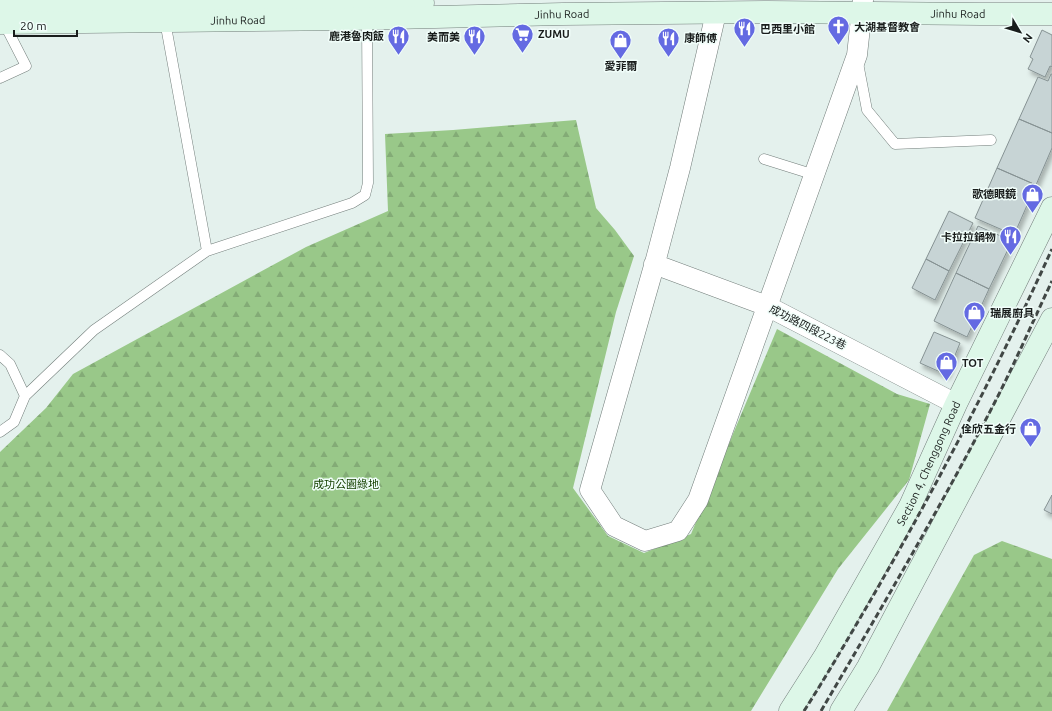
<svg xmlns="http://www.w3.org/2000/svg" width="1052" height="711" viewBox="0 0 1052 711" font-family="Ubuntu,'Noto Sans TC',sans-serif">
  <style>
    .forest { fill: url(#forest-firs) }
    .building { fill: #c7d4d5; stroke: #869293; filter: url(#shadow) }
    .lines { fill: none; stroke-linecap: round; stroke-linejoin: round }
    .lane-casing { stroke: #737e7b; stroke-width: 11 }
    .street-casing { stroke: #737e7b; stroke-width: 21 }
    .secondary-casing { stroke: #737e7b; stroke-width: 23 }
    .lane { stroke: #fff; stroke-width: 10 }
    .street { stroke: #fff; stroke-width: 20 }
    .secondary { stroke: #ddf7e8; stroke-width: 22 }
    .rail { stroke: #414745; stroke-width: 3; stroke-dasharray: 6 3; stroke-linecap: butt }
    .labels { text-anchor: middle; dominant-baseline: central; stroke-width: 3; stroke-linejoin: round; paint-order: stroke }
    .street-label { font-size: 11px; fill: #191d1c; stroke: #f1fefa }
    .poi-label { font-size: 11px; font-weight: bold; fill: #191d1c; stroke: #f1fefa; text-anchor: start }
    .park-label { font-size: 11px; fill: #154100; stroke: #f1fefa }
  </style>
  <defs>
    <pattern id="forest-firs" width="22" height="20" patternUnits="userSpaceOnUse"><rect width="22" height="20" fill="#99c889"/><path d="M5 1l3.5 6h-7zM16 11l3.5 6h-7z" fill="#83ab76"/></pattern>
    <filter id="shadow"><feDropShadow dx="2.5" dy="4.5" stdDeviation="2" flood-color="#0004"/></filter>
  </defs>
  <rect width="100%" height="100%" fill="#e4f1ed"/>
  <path class="forest" d="M576 120 596 208 615 230 634 256 616 312 573 488 608 536 644 553 691 534 777 329 897 394 930 404 909 480 838 569 751 711H0V452L46 408 73 374 306 247 388 211 385 134 453 130Z
    M1002 541 1052 559V711H887L974 555Z"/>
  <path class="building" d="M1042 30 1052 35V67L1050 66 1045 77 1028 69 1033 59 1030 57Z
    M1051 74H1052V133L1019 119 1038 77 1048 81Z
    M1019 119 1052 133V148L1036 185 997 168Z
    M997 168 1036 185 1014 235 975 218Z
    M949 211 973 223 949 271 926 259Z
    M978 226 1012 241 989 289 956 273Z
    M926 259 949 271 935 300 912 288Z
    M956 273 989 289 967 337 934 321Z
    M934 332 960 343 947 375 920 363Z
    M1052 495V514L1044 510Z"/>
  <g class="lines">
    <defs>
      <path id="lane" d="M165 21 207 251 352 203 365 195 368 183 367 18
        M858 63 867 110 895 144 991 140
        M0 78 26 66 4 23
        M764 159 815 175
        M0 355 10 364 25 396
        M0 432 14 422 25 396 94 330 207 251"/>
      <path id="street" d="M716 13 680 168 656 259 590 490 614 526 645 541 678 531 698 500 857 55 863 0
        M654 264 767 306 956 404"/>
      <g id="secondary">
        <path d="M0 5 161 1 423 3"/>
        <path id="s1" d="M0 23 350 19 563 14 769 12 980 14H1052"/>
        <path id="s2" d="M790 711 825 656 910 506 956 404 1052 208"/>
        <path d="M841 711 868 667 1052 319"/>
      </g>
    </defs>
    <use href="#lane" class="lane-casing"/>
    <use href="#street" class="street-casing"/>
    <use href="#secondary" class="secondary-casing"/>
    <use href="#lane" class="lane"/>
    <use href="#street" class="street"/>
    <use href="#secondary" class="secondary"/>
    <path class="rail" d="M804 711C822 683 839 654 856 625 928 503 993 378 1052 249
      M821 711C882 607 943 503 998 396 1017 358 1034 319 1052 281"/>
  </g>
  <defs>
    <symbol id="church-pin" viewBox="-11 -11 22 30"><path d="M0 17L-7.5 6A9.5 9.5 0 1 1 7.5 6Z" fill="#646ae2" stroke="#f1fefa"/><path d="M-1.2-6h2.4v3.5h3.3v2.4h-3.3V6h-2.4V-.1h-3.3v-2.4h3.3Z" fill="#fff"/></symbol>
    <symbol id="restaurant-pin" viewBox="-11 -11 22 30"><path d="M0 17L-7.5 6A9.5 9.5 0 1 1 7.5 6Z" fill="#646ae2" stroke="#f1fefa"/><path d="M-5-6h1v4h1v-4h1v4h1v-4h1v5L-1.5 .5V6h-2V.5L-5-1ZM5-6V6H3V1.5H1.5Q1.5-4 5-6Z" fill="#fff"/></symbol>
    <symbol id="supermarket-pin" viewBox="-11 -11 22 30"><path d="M0 17L-7.5 6A9.5 9.5 0 1 1 7.5 6Z" fill="#646ae2" stroke="#f1fefa"/><path d="M-6-5.5h2.5l.6 2H6L4.5 2H-2.5L-4.4-4H-6ZM-1.5 3.2a1.3 1.3 0 1 0 .1 0ZM3 3.2a1.3 1.3 0 1 0 .1 0Z" fill="#fff"/></symbol>
    <symbol id="shop-pin" viewBox="-11 -11 22 30"><path d="M0 17L-7.5 6A9.5 9.5 0 1 1 7.5 6Z" fill="#646ae2" stroke="#f1fefa"/><path d="M-5-2.5h2.3a2.7 3.5 0 0 1 5.4 0H5L5.5 6h-11ZM-1.5-2.5h3a1.5 2.3 0 0 0-3 0Z" fill="#fff"/></symbol>
  </defs>
  <g fill-rule="evenodd">
    <use href="#church-pin" x="826" y="14" width="25" height="34"/>
    <use href="#restaurant-pin" x="732" y="16" width="25" height="34"/>
    <use href="#supermarket-pin" x="510" y="22" width="25" height="34"/>
    <use href="#restaurant-pin" x="386" y="24" width="25" height="34"/>
    <use href="#restaurant-pin" x="462" y="24" width="25" height="34"/>
    <use href="#restaurant-pin" x="656" y="26" width="25" height="34"/>
    <use href="#shop-pin" x="608" y="28" width="25" height="34"/>
    <use href="#shop-pin" x="1020" y="182" width="25" height="34"/>
    <use href="#restaurant-pin" x="998" y="224" width="25" height="34"/>
    <use href="#shop-pin" x="962" y="300" width="25" height="34"/>
    <use href="#shop-pin" x="934" y="350" width="25" height="34"/>
    <use href="#shop-pin" x="1018" y="416" width="25" height="34"/>
  </g>
  <g class="labels">
    <g class="street-label">
      <text stroke="none"><textPath href="#s1" startOffset="562">Jinhu Road</textPath></text>
      <text stroke="none"><textPath href="#s1" startOffset="958">Jinhu Road</textPath></text>
      <text stroke="none"><textPath href="#s1" startOffset="238">Jinhu Road</textPath></text>
      <text transform="translate(808 327) rotate(27)">成功路四段223巷</text>
      <text stroke="none"><textPath href="#s2" startOffset="284">Section 4, Chenggong Road</textPath></text>
    </g>
    <g class="poi-label">
      <text x="854" y="27">大湖基督教會</text>
      <text x="760" y="29">巴西里小館</text>
      <text x="538" y="34">ZUMU</text>
      <text x="384" y="36" text-anchor="end">鹿港魯肉飯</text>
      <text x="460" y="37" text-anchor="end">美而美</text>
      <text x="684" y="38">康師傅</text>
      <text x="621" y="66" text-anchor="middle">愛菲爾</text>
      <text x="1016" y="194" text-anchor="end">歌德眼鏡</text>
      <text x="996" y="237" text-anchor="end">卡拉拉鍋物</text>
      <text x="990" y="313">瑞展廚具</text>
      <text x="962" y="363">TOT</text>
      <text x="1016" y="429" text-anchor="end">佺欣五金行</text>
    </g>
    <g class="park-label">
      <text x="346" y="484">成功公園綠地</text>
    </g>
  </g>
  <g transform="translate(1020 32) rotate(128)" stroke="#f1fefa" stroke-width="3" paint-order="stroke">
  <path d="M0-3L7 15L0 10L-7 15Z" fill="#191d1c"/>
  <text y="-6" font-size="11" font-weight="bold" text-anchor="middle" fill="#191d1c">N</text>
  </g>
  <path d="M14 30v6h63v-6" fill="none" stroke="#191d1c" stroke-width="2"/>
  <text x="20" y="30" font-size="12" fill="#191d1c" stroke="#f1fefa" stroke-width="3" paint-order="stroke">20 m</text>
</svg>
